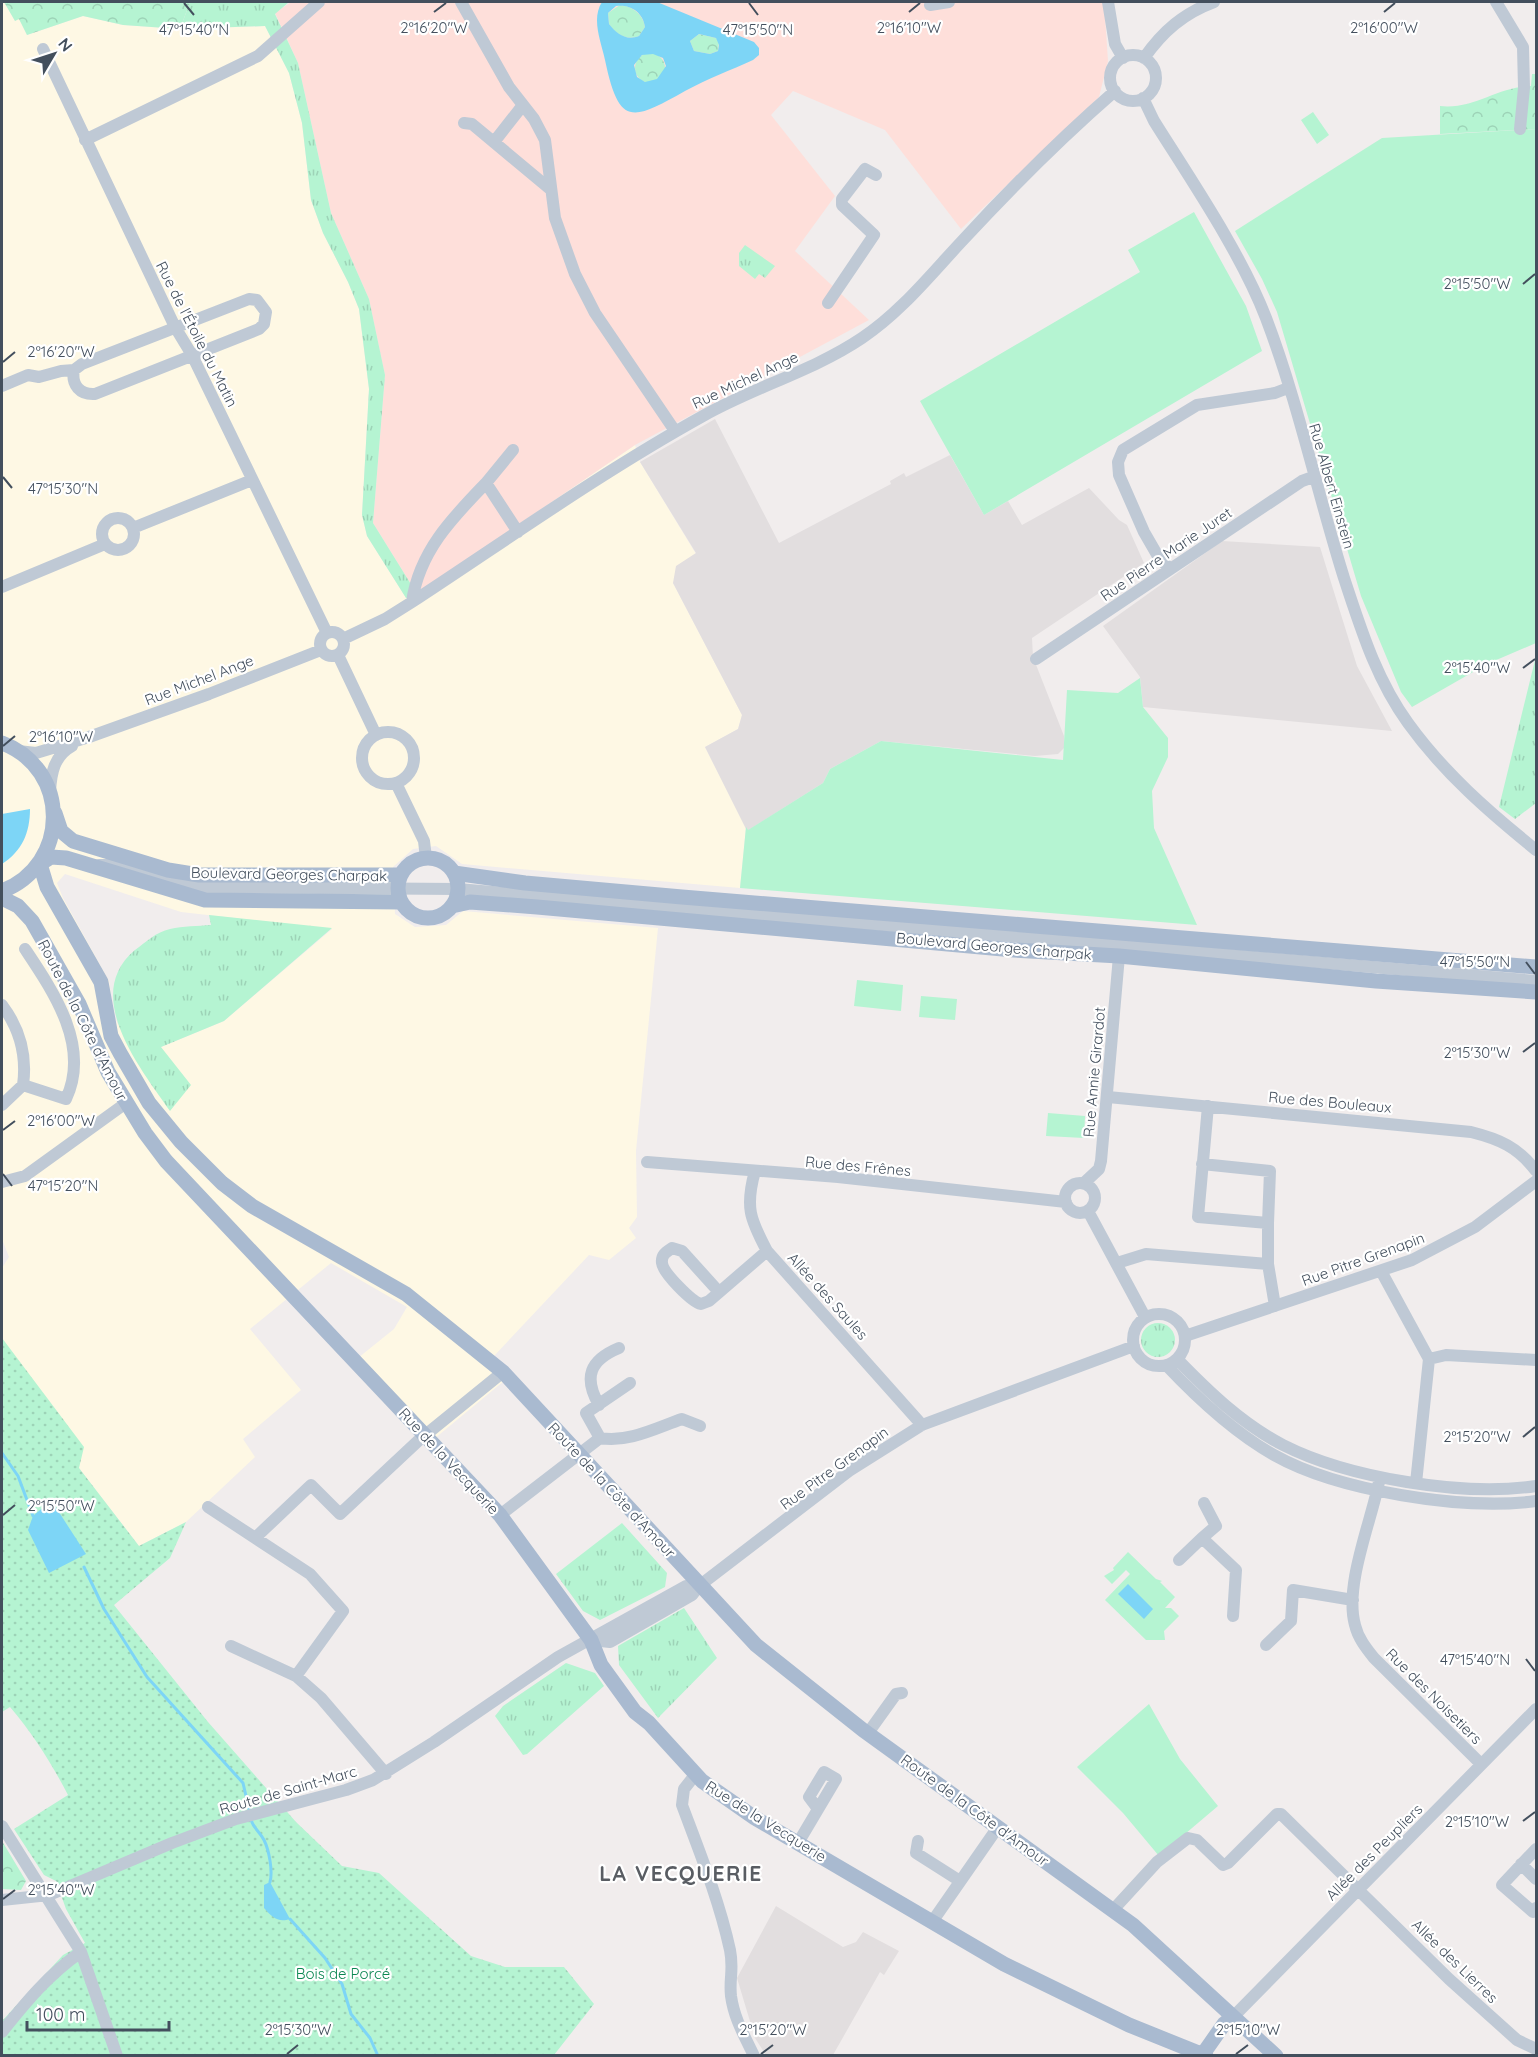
<svg xmlns="http://www.w3.org/2000/svg" width="1538" height="2057" viewBox="0 0 1538 2057" font-family="Quicksand,sans-serif">
  <style>
    .commercial { fill: #fef8e4; fill-rule: evenodd }
    .education { fill: #e2dedf }
    .medical { fill: #fedfda }
    .grass { fill: url(#grass-tufts) }
    .forest { fill: url(#forest-crowns) }
    .park { fill: url(#park-dots) }
    .garden { fill: #b5f4d2 }
    .water { fill: #7dd5f6; fill-rule: evenodd }
    .lines { fill: none; stroke-linecap: round; stroke-linejoin: round }
    .stream { stroke: #7dd5f6; stroke-width: 3 }
    .minor { stroke: #bfc9d5; stroke-width: 12 }
    .major { stroke: #a9bad0; stroke-width: 15 }
    .ticks { fill: none; stroke: #434f5d; stroke-width: 2 }
    .labels { text-anchor: middle; dominant-baseline: central; stroke-width: 4.5; stroke-linejoin: round; paint-order: stroke }
    .street-label { font-size: 15px; fill: #434f5d; stroke: #fff }
    .park-label { font-size: 15px; fill: #0c8752; stroke: #fff }
    .district-label { font-size: 21px; font-weight: bold; letter-spacing: 1.5px; fill: #595d63; stroke: #fff }
    .ticks-label { font-size: 15px; text-anchor: middle; fill: #434f5d; stroke: #fff; stroke-width: 4.5; stroke-linejoin: round; paint-order: stroke }
  </style>
  <defs>
    <pattern id="grass-tufts" width="24" height="20" patternUnits="userSpaceOnUse" patternTransform="scale(1.5)"><rect width="24" height="20" fill="#b5f4d2"/><path d="M3 7l-1-3M5 7V3M7 7l1-3M15 17l-1-3M17 17v-4M19 17l1-3" fill="none" stroke="#9dd3b7"/></pattern>
    <pattern id="forest-crowns" width="20" height="18" patternUnits="userSpaceOnUse" patternTransform="scale(1.5)"><rect width="20" height="18" fill="#b5f4d2"/><path d="M2 6a3 3 0 1 1 6 0M12 15a3 3 0 1 1 6 0" fill="none" stroke="#9dd3b7"/></pattern>
    <pattern id="park-dots" width="8" height="8" patternUnits="userSpaceOnUse" patternTransform="scale(1.5)"><rect width="8" height="8" fill="#b5f4d2"/><path d="M2 2h.1M6 6h.1" fill="none" stroke="#9dd3b7" stroke-width="1.8" stroke-linecap="round"/></pattern>
  </defs>
  <rect width="100%" height="100%" fill="#f1eded"/>
  <path class="commercial" d="M2 2H4L15 21 19 18 27 35 83 16 123 25 180 29 265 26 289 73 302 123 311 200 323 233 348 282 359 309 369 389 362 515 367 536 406 598 417 594 635 445 640 462 696 554 673 583 742 715 738 729 705 747 746 827 740 888 462 864 436 846 413 849 393 867 395 914 415 927 446 925 463 911 658 928 636 1151 637 1217 629 1228 636 1238 609 1260 589 1255 494 1356 510 1376 434 1439 358 1358 394 1329 407 1307 331 1263 250 1329 301 1390 243 1439 255 1457 186 1522 139 1546 79 1468 2 1338V1268L9 1257 2 1239ZM65 874 181 912 332 929 224 1021 161 1047 152 1086 114 1017 109 981 63 898 57 883Z"/>
  <path class="education" d="M715 419 779 543 891 484 890 481 904 473 906 477 950 455 984 515 1008 501 1022 525 1089 488 1119 520 1127 525 1144 563 1032 638 1033 657 1064 736V748L1058 754 1035 756 881 741 830 769 823 783 747 831 705 747 738 729 742 715 673 583 676 566 696 553 640 462Z
    M1222 541 1320 547 1357 666 1392 731 1143 707 1140 677 1103 626Z
    M776 1906 843 1947 856 1942 863 1932 899 1951 884 1975 880 1972 833 2055H766L755 2038 737 1978Z"/>
  <path class="medical" d="M291 2H1104L1108 61 1099 97 961 229 885 130 793 91 771 115 835 196 795 251 869 320 635 445 417 594 373 523 385 375 369 299 331 213 298 63 275 13Z"/>
  <path class="grass" d="M190 2H289L275 14 298 63 331 213 369 299 385 375 373 523 417 594 406 598 367 536 362 515 369 389 359 309 348 282 323 233 311 200 302 123 289 73 265 26 180 29Z
    M745 245 775 266 765 278 759 274 755 279 739 266V253Z
    M1536 656V803L1515 819 1499 807Z
    M209 915 332 928 224 1021 161 1047 191 1085 170 1111C140 1068 81 995 135 950 146 942 156 932 170 929 183 926 198 926 211 925Z
    M1141 1340a17 17 0 1 1 34 0a17 17 0 1 1-34 0Z
    M622 1523 667 1573 665 1587 600 1620 583 1611 556 1574Z
    M684 1608 717 1658 658 1718 619 1665 618 1646Z
    M566 1663 595 1673 604 1686 527 1754 523 1755 495 1716 503 1706Z"/>
  <path class="forest" d="M4 2H190L180 29 123 25 83 16 27 35 19 19 15 21Z
    M620 5C632 6 643 14 645 27L639 36C626 41 616 34 609 24L608 13Z
    M699 34 716 38 719 42 718 51 710 54 694 51 690 41Z
    M635 68a15 15 0 1 1 30 0a15 15 0 1 1-30 0Z
    M1532 74H1536V129L1440 134V106C1473 110 1499 86 1531 86Z
    M2 1841 26 1881 21 1890 2 1889Z"/>
  <path class="park" d="M2 1338 84 1447 79 1468 139 1546 186 1522 170 1558 114 1605 208 1722 296 1822 342 1866 379 1873 471 1956 505 1967H564L594 2004 554 2055H2V2021L63 1955 85 1943 66 1909 56 1881 44 1875 14 1829 68 1795C52 1764 33 1734 10 1707L2 1712Z"/>
  <path class="garden" d="M1313 112 1329 135 1317 144 1301 120Z
    M1536 129V643L1487 664 1412 707 1401 692 1361 596 1277 312 1262 279 1235 231 1382 138Z
    M1194 212 1246 306 1262 351 984 515 920 401 1140 272 1128 250Z
    M1140 678 1143 707 1168 738V757L1152 791 1154 828 1197 925 740 888 746 827 748 830 823 783 830 769 881 741 1063 760 1067 690 1118 693Z
    M857 980 903 985 901 1011 854 1006Z
    M921 996 957 999 955 1020 919 1017Z
    M1048 1113 1085 1116 1084 1138 1046 1136Z
    M1128 1552 1156 1579 1162 1581 1160 1582 1175 1597 1165 1608H1171L1179 1616 1164 1631 1165 1640H1146L1105 1600 1130 1574 1126 1570 1112 1584 1104 1576 1114 1570 1113 1568Z
    M1149 1704 1180 1759 1218 1806 1159 1856 1123 1813 1077 1767Z"/>
  <path class="water" d="M602 2H657L754 42 759 48V55L753 60C731 70 707 79 685 91 632 121 619 127 605 60 601 41 591 19 602 2ZM616 6C630 4 643 12 645 27L639 36C626 41 617 34 609 24L608 13ZM699 34 716 38 719 45 718 51 710 54 694 51 690 41ZM653 54 663 58 666 66 657 79 645 82 637 77 634 65 642 55Z
    M30 809C30 833 22 851 2 864V814Z
    M46 1505 55 1506 86 1554 49 1573 28 1530 33 1516Z
    M1128 1584 1153 1609 1144 1619 1118 1594Z
    M270 1882 290 1919C278 1923 272 1917 264 1908V1885Z"/>
  <g class="lines">
    <path class="stream" d="M2 1453 18 1476 33 1516
      M84 1567 104 1609 147 1677 243 1783 250 1813
      M251 1820C254 1829 260 1832 264 1840 269 1850 273 1871 270 1882
      M290 1919 325 1958 342 1984 351 2014 370 2038 378 2056"/>
    <path class="minor" d="M461 2 509 87 534 119 545 140 555 218 575 274 595 313 675 431
      M1108 2 1115 44 1123 58
      M1496 2 1523 47 1524 88 1520 129
      M930 5 949 2
      M43 49 175 327 192 355 327 633
      M1110 78a23 23 0 1 1 46 0a23 23 0 1 1-46 0Z
      M1144 58C1163 31 1184 13 1214 2
      M1143 98 1154 121C1191 180 1241 253 1266 318 1298 402 1317 492 1344 578 1361 629 1376 679 1408 723 1444 773 1489 812 1536 850
      M464 123 472 124 550 189
      M85 140 258 56 319 2
      M494 142 523 105
      M249 299 257 300 266 312 264 324 259 329 95 394C80 395 71 385 74 370L82 364Z
      M828 303 874 235 842 205V199L865 169 876 175
      M2 386 28 375 39 377 61 371 74 370
      M513 450 486 483 518 532
      M102 534a16 16 0 1 1 32 0a16 16 0 1 1-32 0Z
      M133 528 252 480
      M1170 569 1159 558 1144 532 1119 475 1118 462 1123 450 1197 405 1275 393 1288 388
      M2 587 105 544
      M412 602C419 552 452 518 486 483
      M320 644a12 12 0 1 1 24 0a12 12 0 1 1-24 0Z
      M343 639 385 619 412 602C508 539 602 472 703 416 754 387 813 371 862 338 901 312 931 274 963 240 1011 188 1061 138 1115 91
      M338 655 376 735
      M1036 659 1302 481 1313 477
      M362 758a26 26 0 1 1 52 0a26 26 0 1 1-52 0Z
      M18 751 36 753 89 737 209 694 321 650
      M396 783 424 841 426 858
      M50 792C51 773 54 756 72 746
      M99 865H120L195 887 458 889 1536 981
      M2 1005C20 1029 27 1056 23 1085L2 1105
      M23 1085 66 1099C91 1046 53 991 25 949
      M1108 1097 1471 1132C1499 1139 1518 1147 1536 1171
      M1208 1106 1198 1217 1268 1223V1264
      M647 1162 838 1177 1066 1202
      M1202 1164 1270 1171 1268 1223
      M755 1171C745 1207 750 1219 767 1251L922 1425
      M2 1182 25 1176 126 1103
      M1084 1183 1099 1169 1101 1161 1119 956
      M1065 1198a15 15 0 1 1 30 0a15 15 0 1 1-30 0Z
      M1088 1211 1145 1317
      M1117 1263 1146 1254 1268 1264 1275 1306
      M1381 1271 1429 1359 1416 1483
      M719 1292 682 1251 672 1248C666 1252 661 1255 662 1263 663 1273 692 1302 701 1304L709 1301 767 1251
      M1133 1340a26 26 0 1 1 52 0a26 26 0 1 1-52 0Z
      M1185 1336 1412 1260 1475 1227 1536 1181
      M1177 1359C1208 1391 1242 1424 1283 1445 1348 1478 1464 1497 1536 1486
      M1429 1359 1446 1355 1536 1360
      M1166 1365C1198 1399 1233 1432 1274 1455 1338 1491 1464 1511 1536 1501
      M599 1405C583 1377 590 1360 619 1348
      M600 1438 586 1413 630 1383
      M1379 1482C1371 1522 1344 1586 1355 1625 1358 1638 1366 1648 1374 1658L1481 1764
      M1204 1503 1216 1526 1202 1538 1236 1570 1233 1616
      M208 1507 310 1574 343 1611 296 1676
      M500 1515 600 1438C628 1443 656 1428 682 1419L700 1426
      M255 1538 311 1485 340 1514 418 1441 503 1372
      M1179 1560 1202 1538
      M591 1640 610 1642 692 1595 699 1586 849 1471 922 1425 1134 1346
      M1266 1645 1291 1621 1293 1590 1353 1600
      M231 1646 296 1676 321 1698 386 1774
      M868 1733 896 1694 902 1693
      M695 1775 684 1789 682 1805C700 1853 719 1900 730 1950 734 1970 729 1978 731 1996 734 2018 744 2035 754 2056
      M2 1826 81 1952 117 2056
      M918 1841 916 1853 960 1881
      M798 1843 836 1779 824 1772 809 1797 818 1809
      M1536 1849 1502 1885 1533 1912 1536 1908
      M1521 1864 1536 1879
      M2 1900 49 1895 172 1843 236 1819 346 1790 373 1780 434 1742 558 1657 686 1586H699
      M1113 1910 1157 1862 1188 1838 1197 1840 1223 1865 1228 1863 1277 1814H1281L1449 1979 1517 2040 1536 2049
      M932 1922 998 1827
      M1233 2017 1536 1709
      M2 2032C26 2002 49 1974 81 1952"/>
    <path class="major" d="M2 743C71 769 70 865 2 891
      M55 813 61 831 73 841 168 870 199 875H400
      M398 888a30 30 0 1 1 60 0a30 30 0 1 1-60 0Z
      M454 873 525 883 682 897 1536 967
      M2 898 18 906 32 921 79 1004 108 1072 145 1133 166 1161 500 1515 591 1640 601 1665 635 1712 649 1723 702 1781 755 1818 1004 1964 1129 2025 1206 2056
      M401 902 205 900 66 858 51 857 40 864 47 887 101 982 111 1036 120 1053 149 1103 181 1142 222 1183 252 1206 406 1294 503 1372 756 1645 863 1730 1133 1925 1276 2056
      M452 906 470 902 537 907 1014 950 1119 956 1376 981 1536 992
      M1203 2054 1224 2024 1233 2017"/>
  </g>
  <path class="ticks" d="M184 3 194 15M749 3 758 15M434 12 446 3M909 12 920 3M1384 12 1395 3M1523 284 1535 274M3 362 15 352M3 477 12 488M1523 668 1535 659M3 746 15 736M1526 962 1535 974M1523 1052 1535 1043M3 1130 15 1121M3 1174 12 1186M1523 1437 1535 1427M3 1515 15 1505M1526 1659 1535 1671M1523 1821 1535 1812M3 1899 15 1890M287 2054 298 2045M761 2054 773 2045M1236 2054 1248 2045"/>
  <g class="labels">
    <g class="street-label">
      <text transform="translate(197 334) rotate(63)">Rue de l'Étoile du Matin</text>
      <text transform="translate(745 380) rotate(-25)">Rue Michel Ange</text>
      <text transform="translate(1332 486) rotate(74)">Rue Albert Einstein</text>
      <text transform="translate(1166 554) rotate(-34)">Rue Pierre Marie Juret</text>
      <text transform="translate(199 680) rotate(-21)">Rue Michel Ange</text>
      <text transform="translate(289 874) rotate(1)">Boulevard Georges Charpak</text>
      <text transform="translate(994 946) rotate(5)">Boulevard Georges Charpak</text>
      <text transform="translate(83 1020) rotate(63)">Route de la Côte d'Amour</text>
      <text transform="translate(1094 1072) rotate(-85)">Rue Annie Girardot</text>
      <text transform="translate(1330 1102) rotate(5)">Rue des Bouleaux</text>
      <text transform="translate(858 1166) rotate(5)">Rue des Frênes</text>
      <text transform="translate(1363 1259) rotate(-20)">Rue Pitre Grenapin</text>
      <text transform="translate(828 1296) rotate(48)">Allée des Saules</text>
      <text transform="translate(449 1461) rotate(47)">Rue de la Vecquerie</text>
      <text transform="translate(834 1468) rotate(-36)">Rue Pitre Grenapin</text>
      <text transform="translate(612 1490) rotate(47)">Route de la Côte d'Amour</text>
      <text transform="translate(1434 1696) rotate(45)">Rue des Noisetiers</text>
      <text transform="translate(288 1790) rotate(-16)">Route de Saint-Marc</text>
      <text transform="translate(975 1810) rotate(36)">Route de la Côte d'Amour</text>
      <text transform="translate(766 1821) rotate(32)">Rue de la Vecquerie</text>
      <text transform="translate(1374 1852) rotate(-45)">Allée des Peupliers</text>
      <text transform="translate(1455 1961) rotate(44)">Allée des Lierres</text>
    </g>
    <g class="park-label">
      <text x="343" y="1973">Bois de Porcé</text>
    </g>
    <g class="district-label">
      <text x="681" y="1873">LA VECQUERIE</text>
    </g>
  </g>
  <g class="ticks-label">
    <text x="434" y="33">2°16'20"W</text>
    <text x="909" y="33">2°16'10"W</text>
    <text x="1384" y="33">2°16'00"W</text>
    <text x="194" y="35">47°15'40"N</text>
    <text x="758" y="35">47°15'50"N</text>
    <text x="1477" y="289">2°15'50"W</text>
    <text x="61" y="357">2°16'20"W</text>
    <text x="63" y="494">47°15'30"N</text>
    <text x="1477" y="673">2°15'40"W</text>
    <text x="61" y="742">2°16'10"W</text>
    <text x="1475" y="967">47°15'50"N</text>
    <text x="1477" y="1058">2°15'30"W</text>
    <text x="61" y="1126">2°16'00"W</text>
    <text x="63" y="1191">47°15'20"N</text>
    <text x="1477" y="1442">2°15'20"W</text>
    <text x="61" y="1511">2°15'50"W</text>
    <text x="1475" y="1665">47°15'40"N</text>
    <text x="1477" y="1827">2°15'10"W</text>
    <text x="61" y="1895">2°15'40"W</text>
    <text x="298" y="2035">2°15'30"W</text>
    <text x="773" y="2035">2°15'20"W</text>
    <text x="1248" y="2035">2°15'10"W</text>
  </g>
  <rect width="1538" height="2057" fill="none" stroke="#434f5d" stroke-width="6"/>
  <g transform="translate(54 54) rotate(51)" stroke="#ffffff" stroke-width="4.5" paint-order="stroke">
  <path d="M0-4.5L10 22L0 15L-10 22Z" fill="#434f5d"/>
  <text y="-9" font-size="16" font-weight="bold" text-anchor="middle" fill="#434f5d">N</text>
  </g>
  <path d="M27 2021v9h142v-9" fill="none" stroke="#434f5d" stroke-width="3"/>
  <text x="36" y="2021" font-size="18" fill="#434f5d" stroke="#ffffff" stroke-width="4.5" paint-order="stroke">100 m</text>
</svg>
